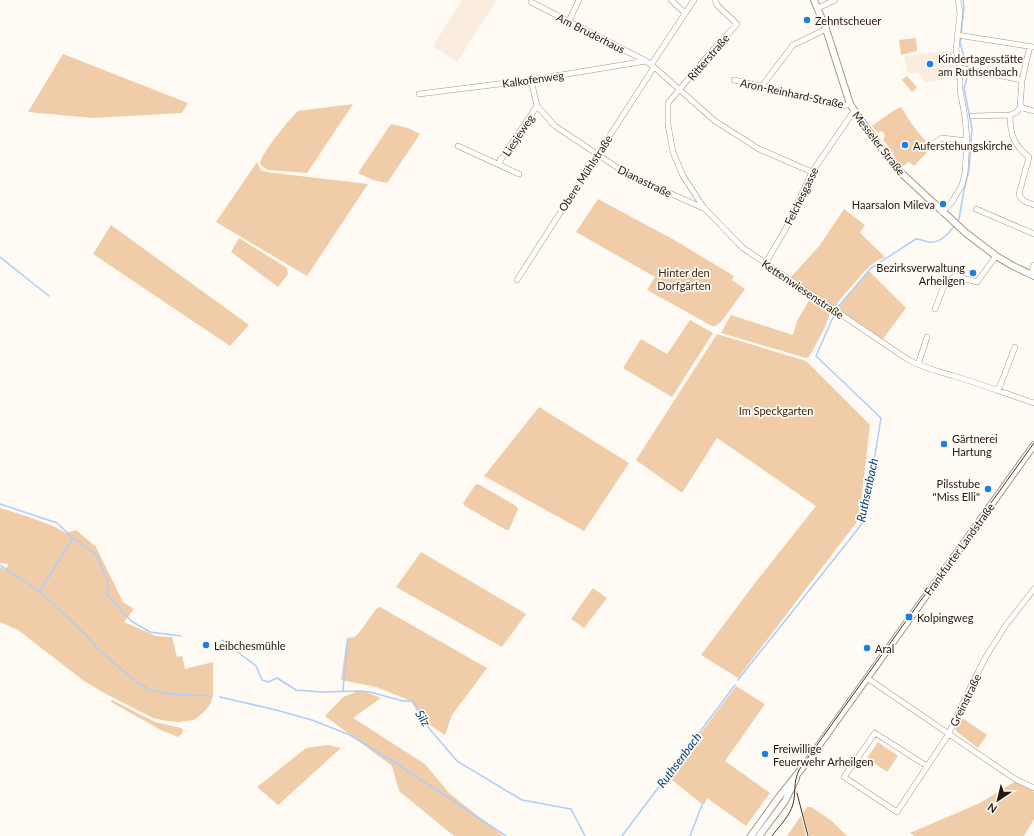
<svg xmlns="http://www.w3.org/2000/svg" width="1034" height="836" viewBox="0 0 1034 836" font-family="Lato,sans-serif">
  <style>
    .built { fill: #faede0 }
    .green { fill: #f0cda8 }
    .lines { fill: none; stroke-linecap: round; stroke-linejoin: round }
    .stream { stroke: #abcffb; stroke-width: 1.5 }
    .minor-casing { stroke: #ad957c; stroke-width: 6 }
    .tertiary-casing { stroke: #ad957c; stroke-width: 8 }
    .minor { stroke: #fff; stroke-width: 5 }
    .tertiary { stroke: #fff; stroke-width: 6 }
    .tram { stroke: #3d352b; stroke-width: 1 }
    .poi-dot { fill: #1a7fe8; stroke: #fffaf4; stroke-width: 1.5 }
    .labels { text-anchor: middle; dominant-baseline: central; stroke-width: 3.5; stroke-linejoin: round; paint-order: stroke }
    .poi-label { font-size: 11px; fill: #22190f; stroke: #fffaf4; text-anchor: start }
    .street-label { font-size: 11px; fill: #22190f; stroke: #fffaf4 }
    .park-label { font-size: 11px; fill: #3b260e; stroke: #fffaf4 }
    .water-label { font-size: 12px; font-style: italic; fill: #014281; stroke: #fffaf4 }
  </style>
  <rect width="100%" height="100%" fill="#fffaf4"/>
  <path class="built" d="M462 0H497L457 62 433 46Z
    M952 50 957 77 925 83 918 72 908 74 904 56Z"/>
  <path class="green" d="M916 38 917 51 901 55 899 40Z
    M63 54 188 103 182 113 93 118 28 112Z
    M907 76 917 87 912 92 902 80Z
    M353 104 307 173 268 170 263 167 260 164C260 155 290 118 298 111Z
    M901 107 911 123 931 148 914 166 909 162 900 168 893 153 883 140 885 136 884 133 881 131 878 133 872 126 893 111Z
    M391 124 408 128 420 134 387 183 373 180 358 173Z
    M257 162 261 170 266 172 368 184 307 276 216 222Z
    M598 199 676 241 734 276 732 280 745 289 721 322 715 326H712L647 290 655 277 576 232Z
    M844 209 865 225 860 233 885 257C867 265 864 273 851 287 845 294 840 299 835 307L791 277 820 245Z
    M111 225 249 325 230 346 93 254Z
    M239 238 287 268 288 274 278 287 231 252Z
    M869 271 906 308 883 339 838 309 844 300Z
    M810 299 829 311C831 320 814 347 809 357L806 358 721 333 731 315 793 335 797 321Z
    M690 320 713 333 672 397 623 368 641 339 667 354Z
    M717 334 806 361 870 425 859 519 738 678 701 655 755 583 816 506 717 438 682 493 636 460Z
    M539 407 629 463 584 531 484 476Z
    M476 484 480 485 516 506 518 509 509 530H506L465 506 463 503Z
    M0 508C22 515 46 521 66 533L76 530 96 547 123 602 134 609 124 622 156 636 172 637 177 657 182 656 185 669 213 662V695L211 703 205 711 194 720 179 722 167 721 153 718 106 694 84 681 18 630 0 622V567L5 570 9 564 0 563Z
    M421 552 526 614 502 647 396 587Z
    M593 588 607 598 584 628 571 619Z
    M380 607 487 668 452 715 445 735 422 720 411 701 376 687 341 680 347 638 354 637 358 634 377 608Z
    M736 686 765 704 725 761 770 793 746 826 707 798 704 805 702 804 668 777Z
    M361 690 381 698 353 718 425 764 449 793 503 836H454L399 791 392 766 325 716 343 697Z
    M112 700 155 722 181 728 183 730 182 734 178 737 161 730 111 702Z
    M961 717 987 735 978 748 956 731 955 727Z
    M878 742 898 756 887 772 867 758Z
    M328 745 341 748 278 805 257 787 306 748Z
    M1016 781 1034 792V819L1024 836H914L910 833 980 803Z
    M807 807H811L832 821 847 836H809L803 813Z
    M801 816 806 836H787Z"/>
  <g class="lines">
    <path class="stream" d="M961 34 964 7 963 0
      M957 221 959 219 964 190 969 170 972 129 964 88 967 78V66L960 43 961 38
      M0 257 49 296
      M838 307 871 268 916 239C920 239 924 241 929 242 940 244 949 233 955 225
      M0 504 57 523 73 538 96 555 108 582 107 595 131 621 150 632 181 636
      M0 565 30 585 48 599 85 634 98 649 140 685 151 690 168 694 211 696
      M39 592 73 538
      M222 640 256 666 262 680 268 682 277 678 296 690 321 692 358 691 370 692 403 701H413L420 712 422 720 457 761 522 800 571 809 585 836
      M738 680 861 525 867 504 881 418 816 356 834 315
      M343 691 347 643
      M220 697 276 710 312 720 350 735 394 762 506 836
      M622 836 735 685
      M690 836 702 805"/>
    <defs>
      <path id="minor" d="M671 0 685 13
        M715 0 717 5 737 24 711 52 668 103V125L673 152 683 176 704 208 743 248 907 359C922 368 938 371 954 376 981 384 1007 394 1034 403
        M531 2 646 61 654 67 715 121 759 149 812 172
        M818 8 835 0
        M569 21 579 0
        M957 35 1034 47
        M651 65 694 0
        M960 68 1022 80
        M531 80 537 106 555 126 627 174 703 208
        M734 80 843 106 850 104
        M762 86 793 45 826 29
        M419 94 531 80 646 61
        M1020 107 1034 111
        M1010 115C1010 134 1014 146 1029 157L1019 194C1021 201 1028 203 1034 205
        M972 116 1010 115 1017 112 1020 107 1022 80 1030 46
        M458 146 519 174
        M929 146 942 138 967 141
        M498 164 537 106
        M976 209 1034 234
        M942 212 952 202 962 185 965 173 967 141 965 117 960 90V68L956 50 960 13 958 0
        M765 264 785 230 812 172 854 111
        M1031 275 1034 265
        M517 280 654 67
        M935 309 944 286 955 276 977 282 996 256
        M918 365 927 337
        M998 391 1015 347
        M867 678 1015 779 1034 788
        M927 766 875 733 844 777 897 812 948 735 972 684 987 655 1006 625 1034 589"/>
      <path id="tertiary" d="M814 0 826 29 850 104 867 129 898 170 966 233 996 256 1013 266 1034 276
        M751 836 779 797 807 762 1034 445
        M759 836 785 801 796 779"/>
    </defs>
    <use href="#minor" class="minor-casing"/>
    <use href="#tertiary" class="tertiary-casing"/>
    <use href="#minor" class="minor"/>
    <use href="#tertiary" class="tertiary"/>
    <path class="tram" d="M797 793 808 836
      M772 836C779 826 790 816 793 804 796 793 793 783 799 770L1034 443"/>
  </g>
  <g class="poi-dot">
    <circle cx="807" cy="20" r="4"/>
    <circle cx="930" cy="64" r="4"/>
    <circle cx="905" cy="145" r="4"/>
    <circle cx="943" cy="204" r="4"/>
    <circle cx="973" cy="273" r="4"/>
    <circle cx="944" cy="444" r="4"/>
    <circle cx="988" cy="489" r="4"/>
    <rect x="905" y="613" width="8" height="8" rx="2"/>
    <circle cx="206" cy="645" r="4"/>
    <circle cx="867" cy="648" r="4"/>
    <circle cx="765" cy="754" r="4"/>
  </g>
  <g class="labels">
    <g class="poi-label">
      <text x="815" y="20">Zehntscheuer</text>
      <text x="938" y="58">Kindertagesstätte<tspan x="938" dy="13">am Ruthsenbach</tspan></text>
      <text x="913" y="145">Auferstehungskirche</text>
      <text x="935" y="204" text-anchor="end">Haarsalon Mileva</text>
      <text x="965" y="267" text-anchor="end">Bezirksverwaltung<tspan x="965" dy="13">Arheilgen</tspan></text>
      <text x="952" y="438">Gärtnerei<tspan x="952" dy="13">Hartung</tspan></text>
      <text x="980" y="483" text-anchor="end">Pilsstube<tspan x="980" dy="13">"Miss Elli"</tspan></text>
      <text x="917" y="617">Kolpingweg</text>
      <text x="214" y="645">Leibchesmühle</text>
      <text x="875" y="648">Aral</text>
      <text x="773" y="748">Freiwillige<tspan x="773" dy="13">Feuerwehr Arheilgen</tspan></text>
    </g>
    <g class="street-label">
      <text transform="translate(591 33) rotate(27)">Am Bruderhaus</text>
      <text transform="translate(708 57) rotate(-49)">Ritterstraße</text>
      <text transform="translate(533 79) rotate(-8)">Kalkofenweg</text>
      <text transform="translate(792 93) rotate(12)">Aron-Reinhard-Straße</text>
      <text transform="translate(518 135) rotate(-56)">Liesjeweg</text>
      <text transform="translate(879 143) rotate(52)">Messeler Straße</text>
      <text transform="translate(585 173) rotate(-57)">Obere Mühlstraße</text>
      <text transform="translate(645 181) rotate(26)">Dianastraße</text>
      <text transform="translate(801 196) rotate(-64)">Felchesgasse</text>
      <text transform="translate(803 289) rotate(34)">Kettenwiesenstraße</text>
      <text transform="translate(959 549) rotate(-54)">Frankfurter Landstraße</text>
      <text transform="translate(965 700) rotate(-64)">Greinstraße</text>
    </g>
    <g class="park-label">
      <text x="684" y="272">Hinter den<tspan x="684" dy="13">Dorfgärten</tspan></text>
      <text x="776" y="410">Im Speckgarten</text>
    </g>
    <g class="water-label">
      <text transform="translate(867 490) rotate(-78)">Ruthsenbach</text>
      <text transform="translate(423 718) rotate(57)">Silz</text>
      <text transform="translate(679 760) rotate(-53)">Ruthsenbach</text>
    </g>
  </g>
  <g transform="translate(998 800) rotate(215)" stroke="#fffaf4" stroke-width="3" paint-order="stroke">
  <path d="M0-3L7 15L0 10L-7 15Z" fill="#22190f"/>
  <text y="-6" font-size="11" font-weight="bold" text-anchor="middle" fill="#22190f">N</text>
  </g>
</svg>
